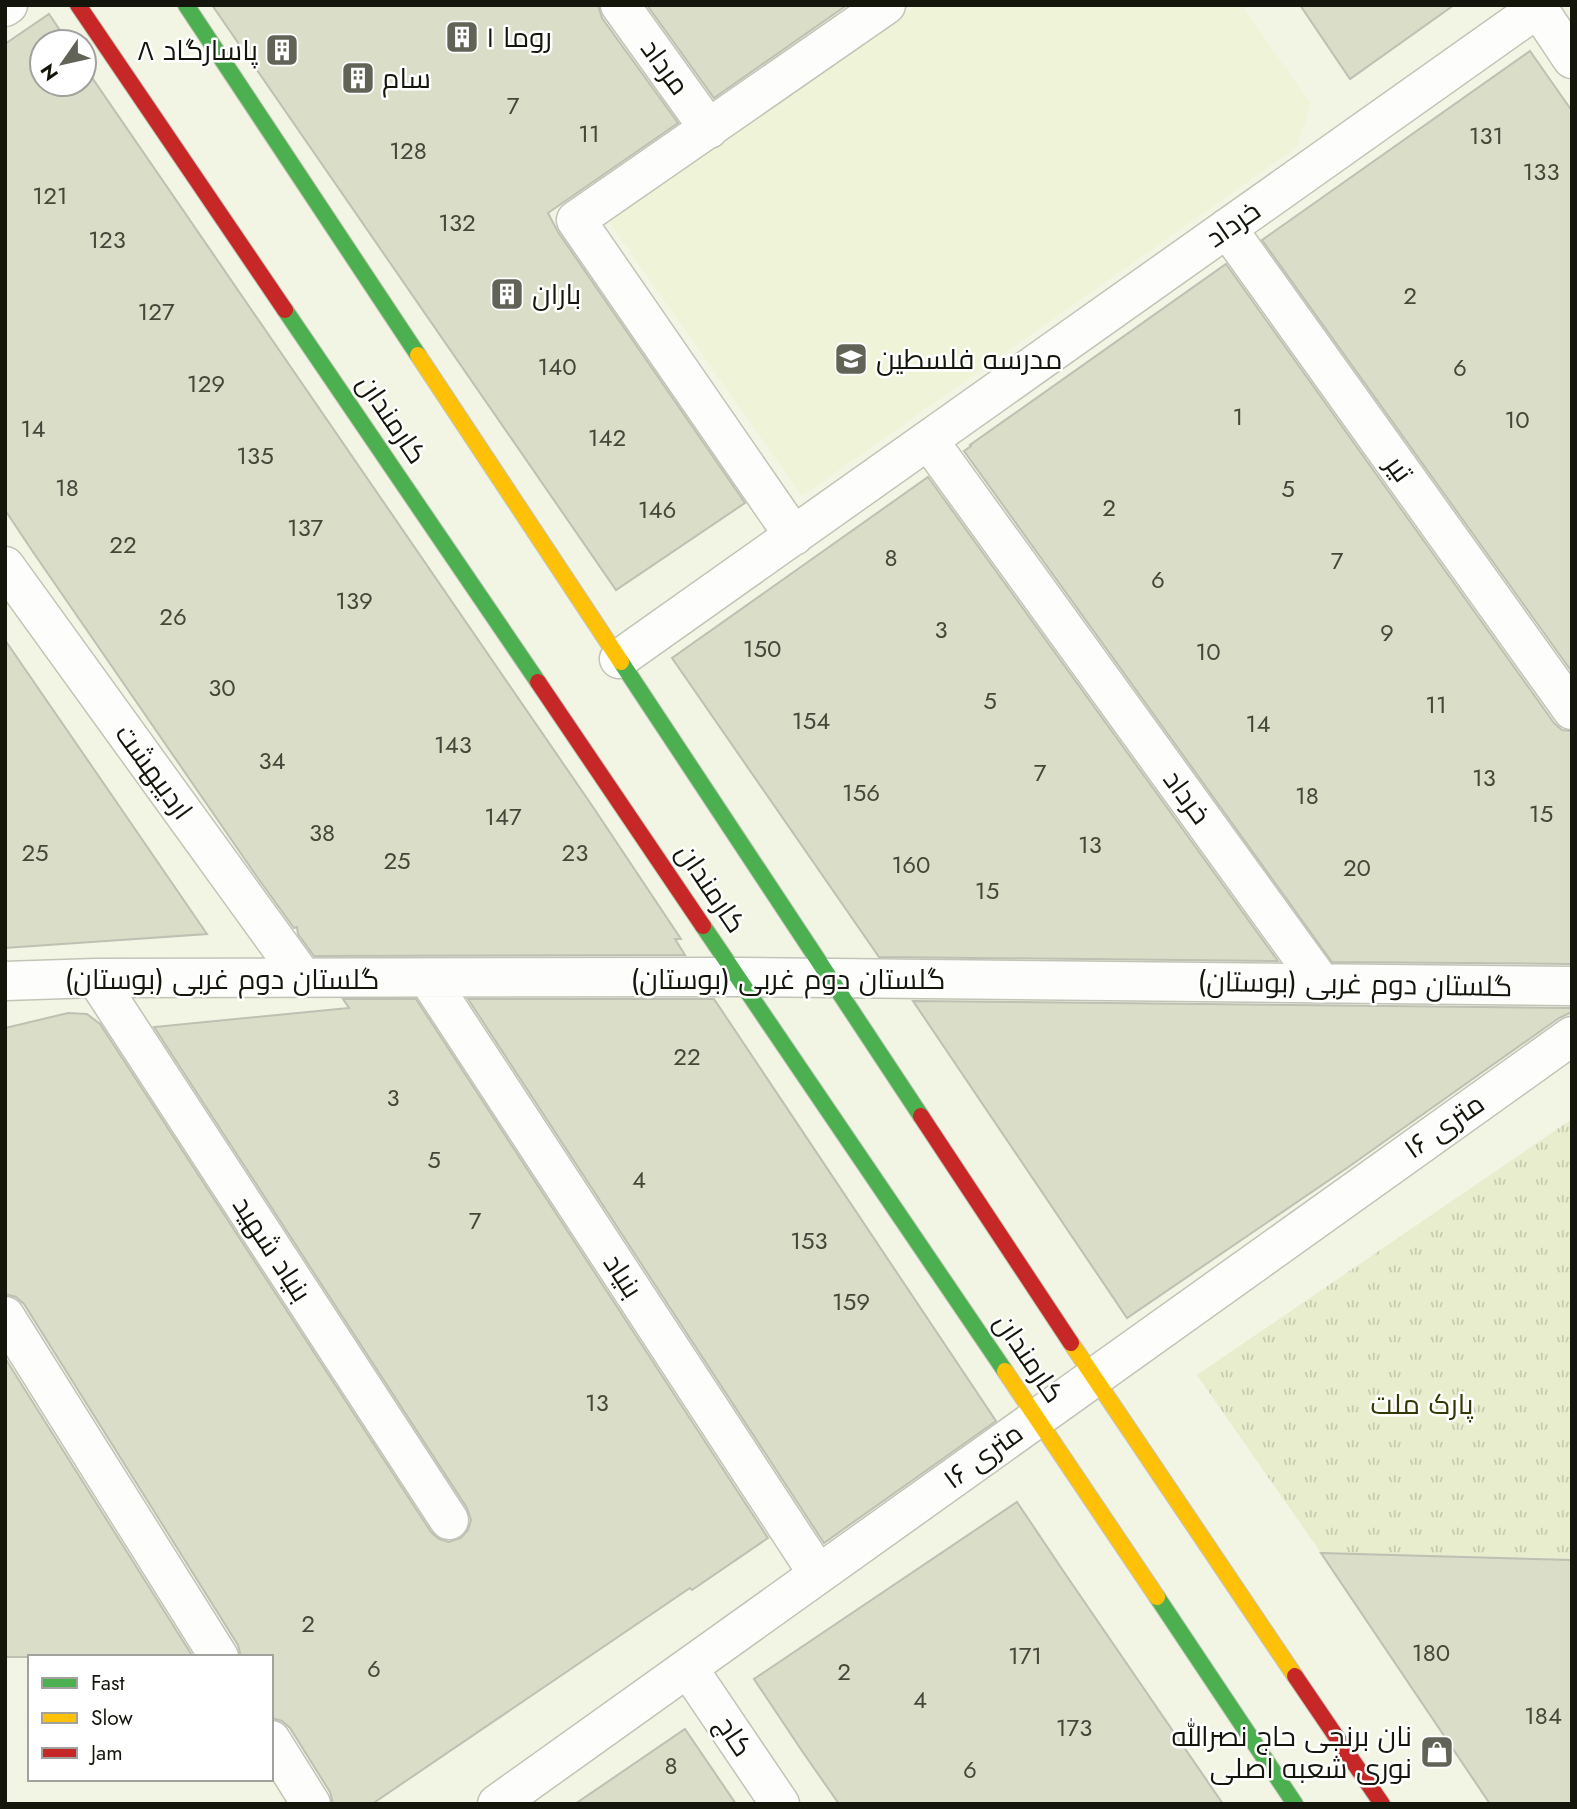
<svg xmlns="http://www.w3.org/2000/svg" width="1577" height="1809" viewBox="0 0 1577 1809" font-family="Jost,Cairo,sans-serif">
  <style>
    .built { fill: #eff3d7 }
    .park { fill: url(#park-tufts) }
    .building { fill: #daddc7; stroke: #bdc0b2; stroke-width: 2 }
    .lines { fill: none; stroke-linecap: round; stroke-linejoin: round }
    .street-casing { stroke: #c1c4b6; stroke-width: 41 }
    .fast-casing { stroke: #c1c4b6; stroke-width: 18 }
    .slow-casing { stroke: #c1c4b6; stroke-width: 18 }
    .jam-casing { stroke: #c1c4b6; stroke-width: 18 }
    .street { stroke: #fdfefb; stroke-width: 38 }
    .fast { stroke: #4caf50; stroke-width: 16 }
    .slow { stroke: #ffc107; stroke-width: 16 }
    .jam { stroke: #c62828; stroke-width: 16 }
    .labels { text-anchor: middle; dominant-baseline: central; stroke-width: 5; stroke-linejoin: round; paint-order: stroke }
    .number-label { font-size: 24px; fill: #46473a }
    .poi-label { font-size: 28px; fill: #14150b; stroke: #fff; text-anchor: start }
    .street-label { font-size: 28px; fill: #14150b; stroke: #fff }
    .park-label { font-size: 28px; fill: #333700; stroke: #fff }
  </style>
  <defs>
    <pattern id="park-tufts" width="24" height="20" patternUnits="userSpaceOnUse" patternTransform="scale(1.75)"><rect width="24" height="20" fill="#e8edcd"/><path d="M3 7l-1-3M5 7V3M7 7l1-3M15 17l-1-3M17 17v-4M19 17l1-3" fill="none" stroke="#c6caaf"/></pattern>
  </defs>
  <rect width="100%" height="100%" fill="#f2f5e4"/>
  <path class="built" d="M917 5H1241L1311 104 1297 147 802 496 609 222Z"/>
  <path class="park" d="M1572 1119V1560L1321 1553 1197 1375Z"/>
  <path class="building" d="M212 5H598L602 18 678 123 548 213 558 232 745 503 616 590Z
    M647 5H847L714 98Z
    M1300 5H1454L1350 79Z
    M49 14 68 42H42V84H84V66L593 807 681 939H675L685 955 314 956 298 934 297 927 294 928 255 874 33 552 5 510V44Z
    M1530 51 1572 111V672L1262 240Z
    M1226 264 1554 723 1562 730 1572 731V964L1332 962 964 451 971 446 970 445Z
    M928 477 1278 961 879 957 672 658Z
    M5 640 124 813 207 934 5 948Z
    M343 999H416L768 1538 692 1590 690 1588 372 1804H333L330 1792 290 1728 282 1721 271 1718V1657H241L238 1645 24 1304 16 1297 5 1294V1028L68 1013 87 1014 100 1024 431 1532 439 1539 449 1542 461 1538 468 1530 471 1520 467 1508 154 1027 349 1008Z
    M468 999H714L996 1421 824 1543Z
    M913 1001 1572 1008V1012L1559 1018 1347 1168 1127 1318Z
    M5 1358 193 1657H5Z
    M1017 1502 1066 1575 1223 1804H839L802 1751 754 1679Z
    M1321 1553 1572 1560V1804H1490Z
    M685 1729 736 1804H575Z"/>
  <g class="lines">
    <defs>
      <path id="street" d="M620 5 709 129
        M1536 5 1572 59
        M5 7 8 5
        M1227 228 1572 710
        M929 441 1321 983
        M794 536 576 220 886 5
        M5 566 303 978
        M619 659 1538 8
        M96 978 449 1520
        M428 978 818 1574
        M5 981 96 978 740 977 1572 986
        M5 1316 219 1657
        M688 1668 780 1804
        M271 1740 311 1804
        M497 1804 1572 1036"/>
      <path id="fast" d="M186 5 418 355
        M285 310 538 682
        M621 662 921 1116
        M703 926 1005 1371
        M1157 1597 1295 1804"/>
      <path id="slow" d="M418 355 621 662
        M1071 1343 1295 1676
        M1005 1371 1157 1597"/>
      <path id="jam" d="M78 5 285 310
        M538 682 703 926
        M921 1116 1071 1343
        M1295 1676 1382 1804"/>
    </defs>
    <use href="#street" class="street-casing"/>
    <use href="#fast" class="fast-casing"/>
    <use href="#slow" class="slow-casing"/>
    <use href="#jam" class="jam-casing"/>
    <use href="#street" class="street"/>
    <use href="#fast" class="fast"/>
    <use href="#slow" class="slow"/>
    <use href="#jam" class="jam"/>
  </g>
  <defs>
    <symbol id="building-square" viewBox="-11 -11 22 22"><rect x="-9" y="-9" width="18" height="18" rx="4" fill="#626357" stroke="#fff"/><path d="M-4-6H4V6H1V3H-1V6H-4ZM-2.5-4.3h1.7v1.8h-1.7ZM.8-4.3h1.7v1.8H.8ZM-2.5-1h1.7V.8h-1.7ZM.8-1h1.7V.8H.8Z" fill="#fff"/></symbol>
    <symbol id="school-square" viewBox="-11 -11 22 22"><rect x="-9" y="-9" width="18" height="18" rx="4" fill="#626357" stroke="#fff"/><path d="M0-5L7-2L0 1L-7-2ZM-4 1L0 2.5L4 1V4Q0 6-4 4Z" fill="#fff"/></symbol>
    <symbol id="shop-square" viewBox="-11 -11 22 22"><rect x="-9" y="-9" width="18" height="18" rx="4" fill="#626357" stroke="#fff"/><path d="M-5-2.5h2.3a2.7 3.5 0 0 1 5.4 0H5L5.5 6h-11ZM-1.5-2.5h3a1.5 2.3 0 0 0-3 0Z" fill="#fff"/></symbol>
  </defs>
  <g fill-rule="evenodd">
    <use href="#building-square" x="443" y="18" width="38" height="38"/>
    <use href="#building-square" x="263" y="31" width="38" height="38"/>
    <use href="#building-square" x="339" y="59" width="38" height="38"/>
    <use href="#building-square" x="488" y="275" width="38" height="38"/>
    <use href="#school-square" x="832" y="340" width="38" height="38"/>
    <use href="#shop-square" x="1418" y="1733" width="38" height="38"/>
  </g>
  <g class="labels">
    <g class="number-label">
      <text x="513" y="105">7</text>
      <text x="589" y="133">11</text>
      <text x="1486" y="135">131</text>
      <text x="408" y="150">128</text>
      <text x="1541" y="171">133</text>
      <text x="50" y="195">121</text>
      <text x="457" y="222">132</text>
      <text x="107" y="239">123</text>
      <text x="1410" y="295">2</text>
      <text x="156" y="311">127</text>
      <text x="557" y="366">140</text>
      <text x="1460" y="367">6</text>
      <text x="206" y="383">129</text>
      <text x="1238" y="416">1</text>
      <text x="1517" y="419">10</text>
      <text x="33" y="428">14</text>
      <text x="607" y="437">142</text>
      <text x="255" y="455">135</text>
      <text x="67" y="487">18</text>
      <text x="1288" y="488">5</text>
      <text x="1109" y="507">2</text>
      <text x="657" y="509">146</text>
      <text x="305" y="527">137</text>
      <text x="123" y="544">22</text>
      <text x="891" y="557">8</text>
      <text x="1337" y="560">7</text>
      <text x="1158" y="579">6</text>
      <text x="354" y="600">139</text>
      <text x="173" y="616">26</text>
      <text x="941" y="629">3</text>
      <text x="1387" y="632">9</text>
      <text x="762" y="648">150</text>
      <text x="1208" y="651">10</text>
      <text x="222" y="687">30</text>
      <text x="990" y="700">5</text>
      <text x="1436" y="704">11</text>
      <text x="811" y="720">154</text>
      <text x="1258" y="723">14</text>
      <text x="453" y="744">143</text>
      <text x="272" y="760">34</text>
      <text x="1040" y="772">7</text>
      <text x="1484" y="777">13</text>
      <text x="861" y="792">156</text>
      <text x="1307" y="795">18</text>
      <text x="1541" y="813">15</text>
      <text x="503" y="816">147</text>
      <text x="322" y="832">38</text>
      <text x="1090" y="844">13</text>
      <text x="35" y="852">25</text>
      <text x="575" y="852">23</text>
      <text x="397" y="860">25</text>
      <text x="911" y="864">160</text>
      <text x="1357" y="867">20</text>
      <text x="987" y="890">15</text>
      <text x="687" y="1056">22</text>
      <text x="393" y="1097">3</text>
      <text x="434" y="1159">5</text>
      <text x="639" y="1179">4</text>
      <text x="475" y="1220">7</text>
      <text x="809" y="1240">153</text>
      <text x="851" y="1301">159</text>
      <text x="597" y="1402">13</text>
      <text x="308" y="1623">2</text>
      <text x="1431" y="1652">180</text>
      <text x="1025" y="1655">171</text>
      <text x="374" y="1668">6</text>
      <text x="844" y="1671">2</text>
      <text x="920" y="1699">4</text>
      <text x="1543" y="1715">184</text>
      <text x="1074" y="1727">173</text>
      <text x="671" y="1765">8</text>
      <text x="970" y="1769">6</text>
    </g>
    <g class="poi-label">
      <text x="486" y="37">روما ۱</text>
      <text x="258" y="50" text-anchor="end">پاسارگاد ۸</text>
      <text x="382" y="78">سام</text>
      <text x="532" y="294">باران</text>
      <text x="876" y="359">مدرسه فلسطین</text>
      <text x="1412" y="1736" text-anchor="end">نان برنجی حاج نصرالله<tspan x="1412" dy="32">نوری شعبه اصلی</tspan></text>
    </g>
    <g class="street-label">
      <text transform="translate(665 67) rotate(54)">مرداد</text>
      <text transform="translate(1233 224) rotate(-35)">خرداد</text>
      <text transform="translate(392 419) rotate(56)">کارمندان</text>
      <text transform="translate(1399 469) rotate(54)">تیر</text>
      <text transform="translate(154 772) rotate(54)">اردیبهشت</text>
      <text transform="translate(1187 797) rotate(54)">خرداد</text>
      <text transform="translate(711 888) rotate(56)">کارمندان</text>
      <text x="222" y="979">گلستان دوم غربی (بوستان)</text>
      <text x="788" y="979">گلستان دوم غربی (بوستان)</text>
      <text transform="translate(1355 984) rotate(1)">گلستان دوم غربی (بوستان)</text>
      <text transform="translate(1444 1126) rotate(-35)">۱۶ متری</text>
      <text transform="translate(272 1249) rotate(57)">بنیاد شهید</text>
      <text transform="translate(623 1276) rotate(57)">بنیاد</text>
      <text transform="translate(1029 1358) rotate(56)">کارمندان</text>
      <text transform="translate(983 1456) rotate(-36)">۱۶ متری</text>
      <text transform="translate(734 1736) rotate(56)">کاج</text>
    </g>
    <g class="park-label">
      <text x="1422" y="1404">پارک ملت</text>
    </g>
  </g>
  <rect width="1577" height="1809" fill="none" stroke="#14150b" stroke-width="14"/>
  <rect x="28" y="1655" width="245" height="126" fill="#ffffff" stroke="#a1a19d" stroke-width="2"/>
  <rect x="42" y="1678" width="35" height="10" fill="#4caf50" stroke="#a1a19d" stroke-width="2"/>
  <text x="91" y="1690" font-size="21" fill="#14150b">Fast</text>
  <rect x="42" y="1713" width="35" height="10" fill="#ffc107" stroke="#a1a19d" stroke-width="2"/>
  <text x="91" y="1725" font-size="21" fill="#14150b">Slow</text>
  <rect x="42" y="1748" width="35" height="10" fill="#c62828" stroke="#a1a19d" stroke-width="2"/>
  <text x="91" y="1760" font-size="21" fill="#14150b">Jam</text>
  <g transform="translate(63 63) rotate(236)"><circle r="33" fill="#ffffff" stroke="#a1a19d" stroke-width="2"/>
  <path d="M0-5L12 26L0 18L-12 26Z" fill="#626357"/>
  <text y="-10" font-size="19" font-weight="bold" text-anchor="middle" fill="#14150b">N</text>
  </g>
</svg>
